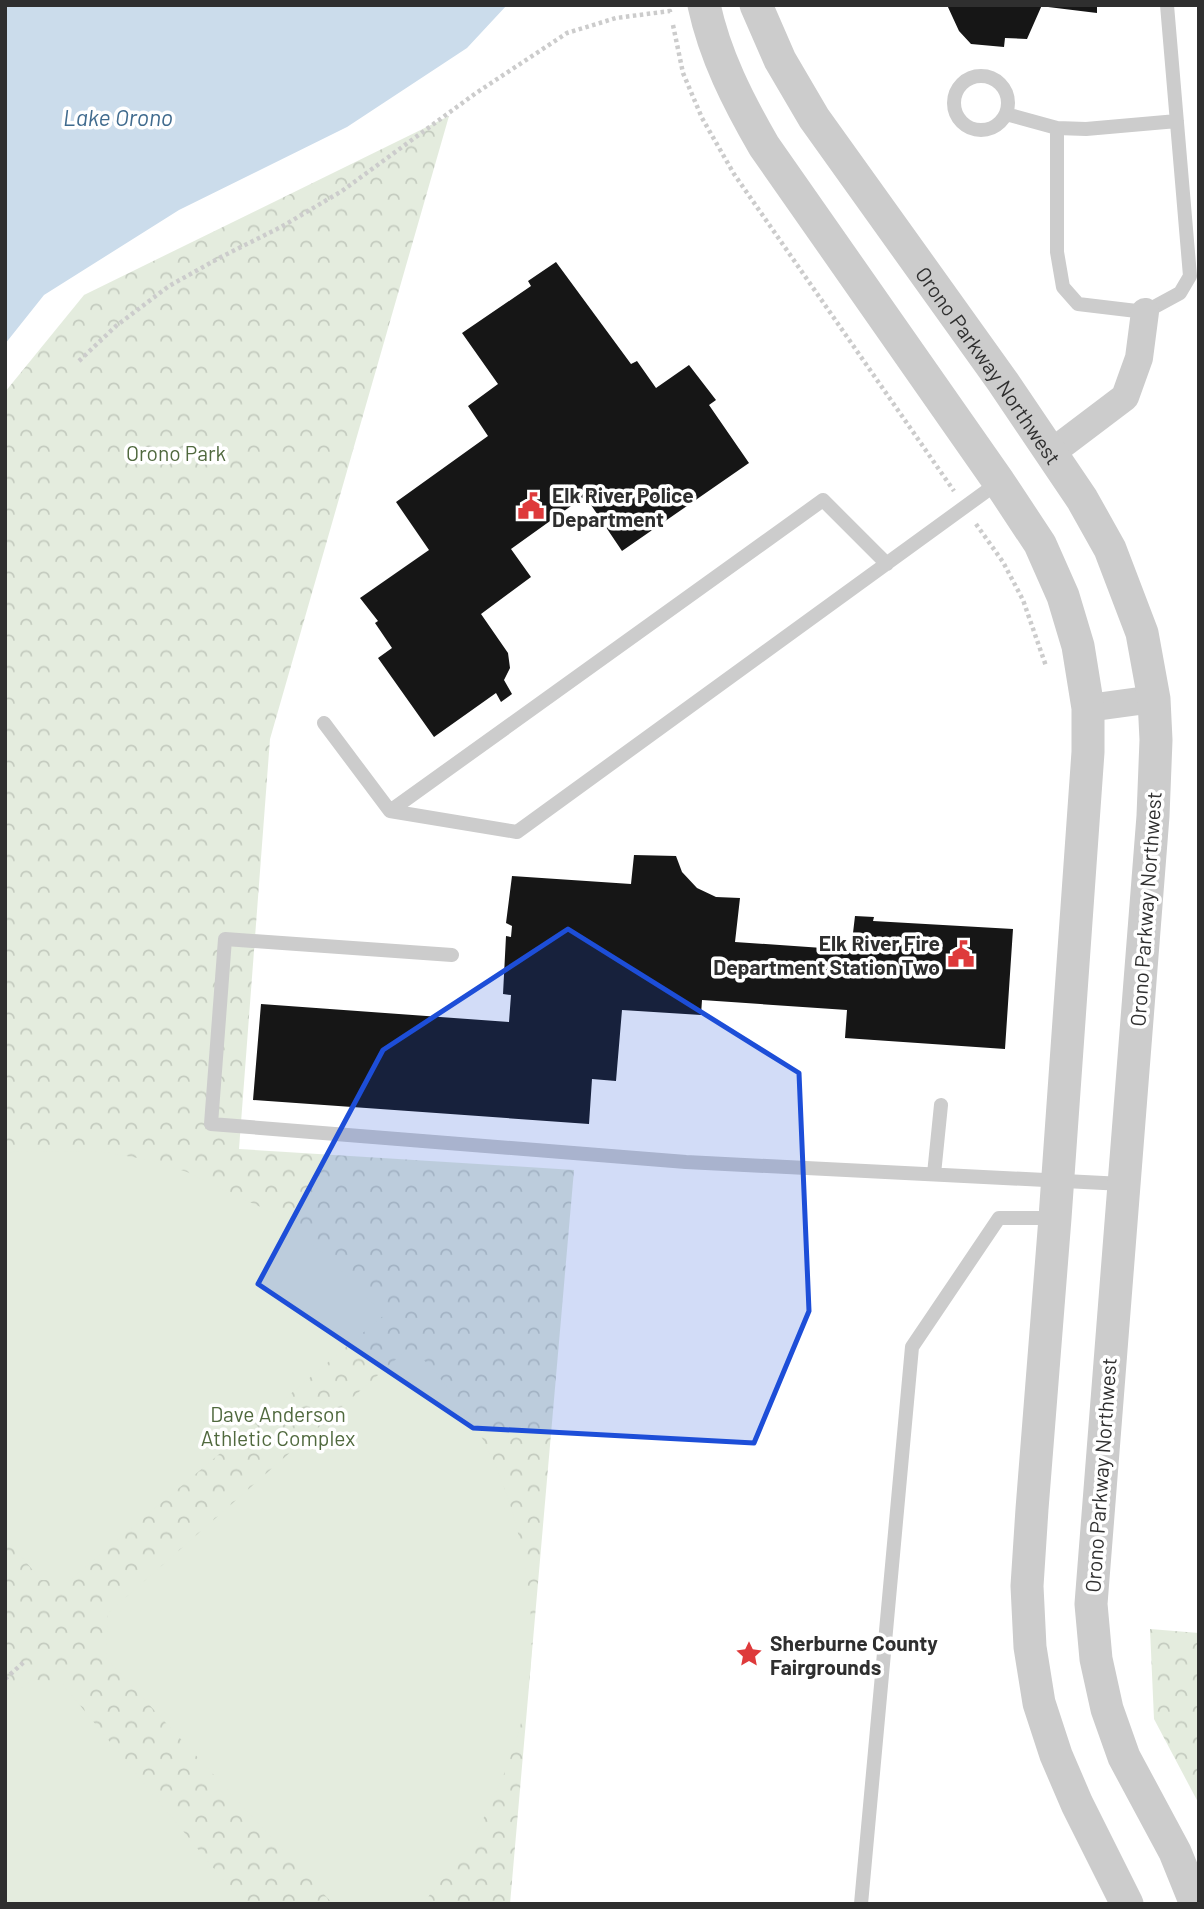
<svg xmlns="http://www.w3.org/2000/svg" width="1204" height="1909" viewBox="0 0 1204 1909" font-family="Barlow,sans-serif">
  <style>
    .park { fill: url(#park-crowns) }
    .garden { fill: #e4ecde }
    .water { fill: #cbdceb }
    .building { fill: #161616 }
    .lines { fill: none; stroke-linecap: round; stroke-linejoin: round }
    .path { stroke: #ccc; stroke-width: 4.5; stroke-dasharray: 3.5 3.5; stroke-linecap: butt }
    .service { stroke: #ccc; stroke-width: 14 }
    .minor { stroke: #ccc; stroke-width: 28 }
    .tertiary { stroke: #ccc; stroke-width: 33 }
    .marked { fill: #1d4ed8; fill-opacity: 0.2; stroke: #1d4ed8; stroke-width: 5; stroke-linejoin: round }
    .labels { text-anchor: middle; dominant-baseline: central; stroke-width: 7; stroke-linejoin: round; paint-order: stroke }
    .street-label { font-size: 21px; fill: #2f2f2f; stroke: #fff }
    .park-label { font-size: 21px; fill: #50693e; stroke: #fff }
    .poi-label { font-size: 21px; font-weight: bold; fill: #2f2f2f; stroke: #fff; text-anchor: start }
    .water-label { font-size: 23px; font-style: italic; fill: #406b8e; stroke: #fff }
  </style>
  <defs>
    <pattern id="park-crowns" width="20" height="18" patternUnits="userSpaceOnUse" patternTransform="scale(1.75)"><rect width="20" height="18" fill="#e4ecde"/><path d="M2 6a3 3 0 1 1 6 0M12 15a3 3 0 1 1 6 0" fill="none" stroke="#c4cbbf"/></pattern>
  </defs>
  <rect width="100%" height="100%" fill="#fff"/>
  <path class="park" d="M449 116 270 739 239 1149 574 1170 510 1904H5V392L84 295Z
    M1150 1629 1199 1633V1804L1154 1719Z"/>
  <path class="garden" d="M19 1151 104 1152 149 1160 187 1172 275 1214 331 1260 384 1315 70 1580H41L5 1537V1153Z
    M411 1346C443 1380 475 1418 494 1462 526 1534 542 1633 524 1711 513 1759 492 1806 467 1848 455 1867 438 1884 424 1902L422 1904H333L106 1658 108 1613Z
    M31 1680 60 1681 243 1904H5V1701Z"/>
  <path class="water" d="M5 5H507L467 48 347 127 179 210 44 295 5 344Z"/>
  <path class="building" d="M947 5H1042L1027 39 1005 38 1004 47 971 44 959 31Z
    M1048 5H1097V13L1048 7Z
    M556 262 631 364 637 361 656 388 689 365 716 400 709 405 749 463 622 551 585 496 511 549 531 577 481 614 508 653 510 668 504 680 512 694 501 702 496 693 434 737 378 658 392 648 375 623 378 621 360 598 429 550 396 502 488 436 468 406 498 384 462 333 531 286 528 281Z
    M634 855 676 856 682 872 697 888 716 897 740 898 735 942 851 950 855 916 874 917 873 921 1013 929 1005 1049 845 1038 847 1010 702 1000 701 1015 622 1010 616 1081 592 1079 589 1124 253 1100 261 1004 509 1022 511 995 503 994 506 936 511 937 512 926 506 923 512 876 631 884Z"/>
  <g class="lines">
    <path class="path" d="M673 25 683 73 702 118 734 174 954 491
      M79 361 116 326 169 286 221 257 281 227 342 191 476 93 567 33 616 18 670 11V13
      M976 524 1003 562 1023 600 1046 666
      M5 1679 24 1662"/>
    <path class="service" d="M954 103a27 27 0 1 1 54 0a27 27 0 1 1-54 0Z
      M1006 114 1057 128 1086 129 1177 121
      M1057 128V252L1063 287 1078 304 1145 312 1180 293 1190 276 1167 5
      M324 723 390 811 517 832 999 482
      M390 811 823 500 887 564
      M452 955 225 939 211 1124 686 1162 1123 1184
      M934 1174 941 1105
      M861 1904 912 1347 999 1218H1055"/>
    <path class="minor" d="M1051 453 1125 397 1139 358 1145 312
      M1088 708 1154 699"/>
    <g class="tertiary">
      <path d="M704 5C715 56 738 101 764 146L999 482 1040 544 1063 596 1078 646 1088 708V752L1055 1218 1032 1509 1027 1586 1030 1647 1039 1703 1056 1755 1077 1804 1127 1904"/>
      <path id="s1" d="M756 5 780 60 814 118 1003 382 1082 499 1110 549 1142 633 1154 699 1156 740 1153 816 1091 1604 1096 1659 1107 1709 1124 1757 1175 1852 1196 1904"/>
    </g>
  </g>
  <path class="marked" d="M568 929 799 1073 809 1311 754 1443 473 1428 258 1284 383 1050Z"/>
  <defs>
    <symbol id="civic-bare" viewBox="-9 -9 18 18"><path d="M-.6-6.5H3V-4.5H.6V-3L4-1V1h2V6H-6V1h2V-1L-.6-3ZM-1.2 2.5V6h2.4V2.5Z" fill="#de3a3b" stroke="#fff" stroke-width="2.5" paint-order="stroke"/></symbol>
    <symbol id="sight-bare" viewBox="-9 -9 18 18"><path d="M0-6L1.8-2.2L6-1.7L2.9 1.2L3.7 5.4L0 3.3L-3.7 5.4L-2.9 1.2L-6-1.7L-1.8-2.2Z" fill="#de3a3b" stroke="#fff" stroke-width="2.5" paint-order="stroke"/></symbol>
  </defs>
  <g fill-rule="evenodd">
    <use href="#civic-bare" x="512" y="487" width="38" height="38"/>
    <use href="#civic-bare" x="942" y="935" width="38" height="38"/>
    <use href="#sight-bare" x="730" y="1635" width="38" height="38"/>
  </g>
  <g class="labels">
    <g class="street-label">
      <text stroke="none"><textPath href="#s1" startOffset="430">Orono Parkway Northwest</textPath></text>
      <text transform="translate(1145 909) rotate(-86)">Orono Parkway Northwest</text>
      <text transform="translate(1100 1475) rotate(-86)">Orono Parkway Northwest</text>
    </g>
    <g class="park-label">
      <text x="176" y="452">Orono Park</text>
      <text x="278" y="1413">Dave Anderson<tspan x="278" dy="24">Athletic Complex</tspan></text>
    </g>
    <g class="poi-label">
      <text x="552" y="494">Elk River Police<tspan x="552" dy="24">Department</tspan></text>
      <text x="940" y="942" text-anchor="end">Elk River Fire<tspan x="940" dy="24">Department Station Two</tspan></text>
      <text x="770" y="1642">Sherburne County<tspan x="770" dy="24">Fairgrounds</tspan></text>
    </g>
    <g class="water-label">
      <text x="118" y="117">Lake Orono</text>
    </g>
  </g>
  <rect width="1204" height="1909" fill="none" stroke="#2f2f2f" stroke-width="14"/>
</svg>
